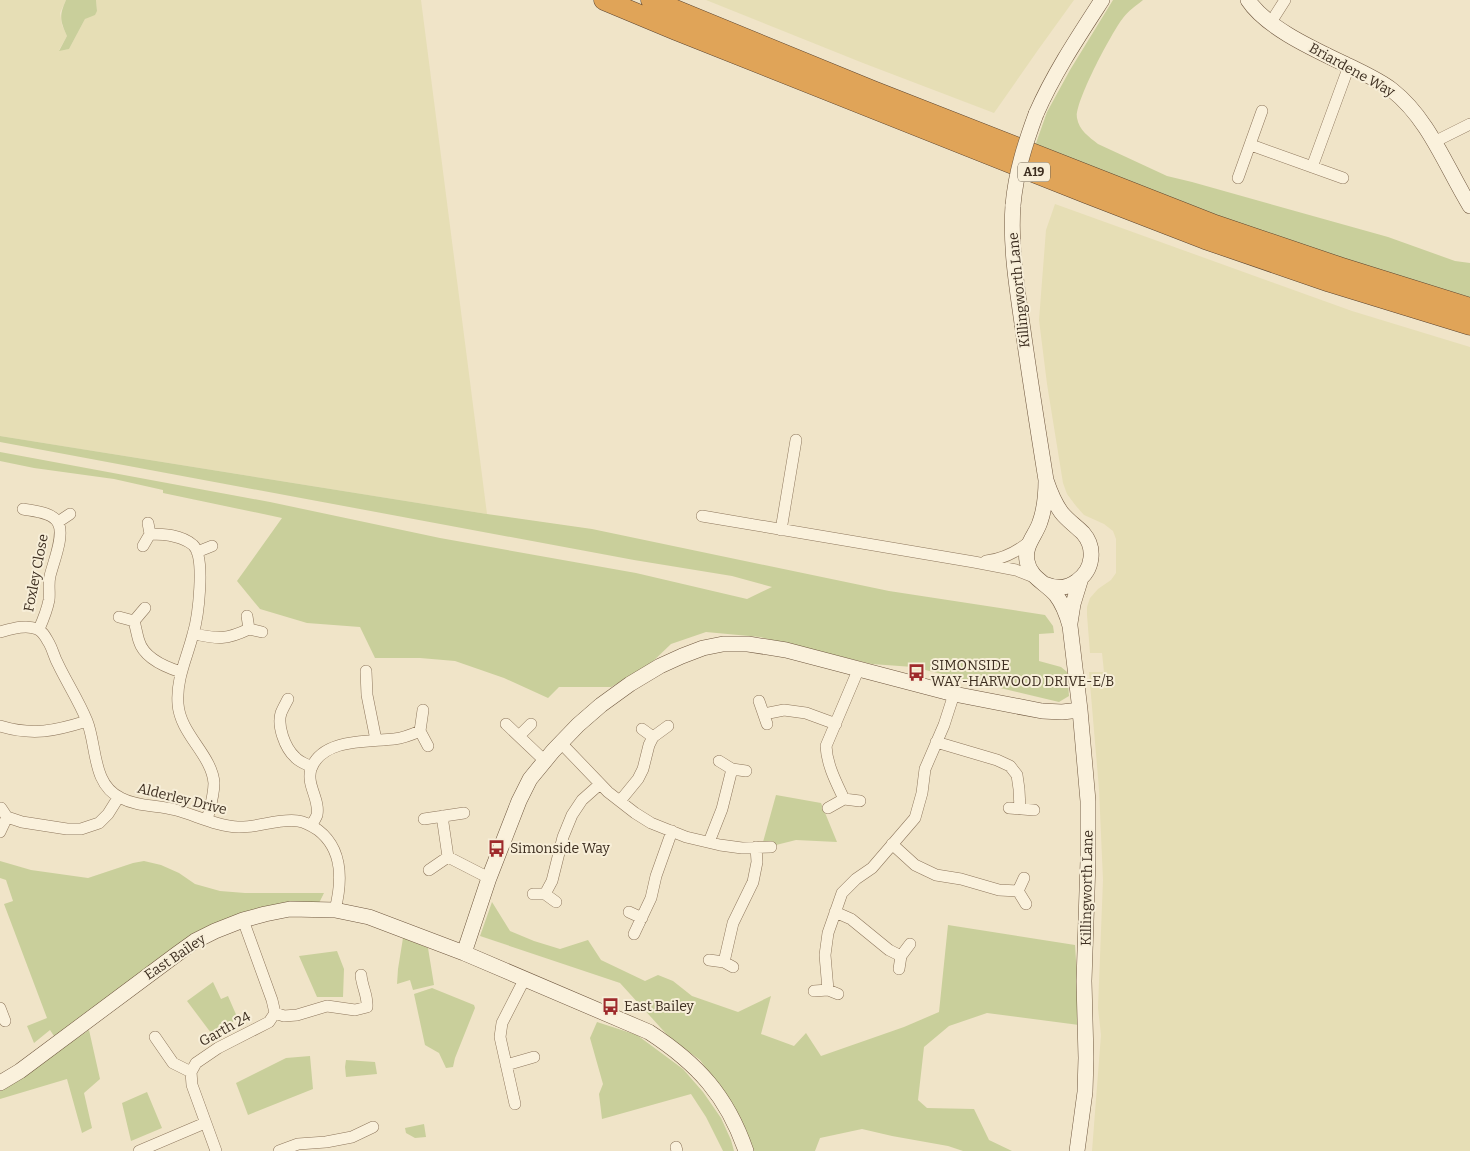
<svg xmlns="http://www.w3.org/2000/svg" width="1470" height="1151" viewBox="0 0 1470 1151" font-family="Bitter,serif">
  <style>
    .farmland { fill: #e6deb5 }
    .green { fill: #c9cf9b }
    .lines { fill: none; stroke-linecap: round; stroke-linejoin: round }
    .street-casing { stroke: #8d765c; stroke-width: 12 }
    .secondary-casing { stroke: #6f573f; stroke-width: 16 }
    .highway-casing { stroke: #5b4430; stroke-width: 21 }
    .street { stroke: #faf1dc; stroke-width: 11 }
    .secondary { stroke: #faf1dc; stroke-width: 15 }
    .highway { stroke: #e0a458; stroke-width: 20 }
    .secondary-bridge-casing { stroke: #6f573f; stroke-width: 16; stroke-linecap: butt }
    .secondary-bridge { stroke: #faf1dc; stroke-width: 15 }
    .labels { text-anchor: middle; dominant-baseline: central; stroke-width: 4; stroke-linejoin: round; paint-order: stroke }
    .shield { fill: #f7eed8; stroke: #756857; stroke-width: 1 }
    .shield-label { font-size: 12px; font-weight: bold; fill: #3d2e20 }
    .street-label { font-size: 14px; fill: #3d2e20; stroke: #f7eed8 }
    .poi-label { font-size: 14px; fill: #3d2e20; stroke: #f7eed8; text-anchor: start }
  </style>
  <rect width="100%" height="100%" fill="#f0e4c8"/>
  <path class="farmland" d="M0 0H66L60 13 62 25 67 36 59 50 69 49 85 19 97 11 96 0H421L487 514 0 436Z
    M706 0H1074L1038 50 994 113 863 63Z
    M1055 204 1352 311 1470 347V1151H1092L1101 1035 1098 1008 1103 880 1099 789 1089 672H1104L1102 653H1090L1087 615V607L1090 598 1098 589 1111 580 1116 573V539L1113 531 1104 524 1084 515 1076 506 1067 494 1063 483 1047 384 1039 320 1046 230Z"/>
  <path class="green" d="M66 0H96L97 11 95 15 85 19 69 49 59 51 67 36C60 20 59 16 66 0Z
    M1113 0H1143C1137 5 1128 11 1123 18 1112 32 1074 103 1077 118 1079 130 1089 137 1098 144L1167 176 1192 182 1388 237 1455 261 1470 263V299L1331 256 1152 192 1035 146 1047 112 1070 70Z
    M0 436 487 514 592 529 889 591 1045 615 1053 626 1054 633 1039 634V661L1061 667 1067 672 1069 696 1059 702 913 667 872 664 760 637 706 632 671 644 647 667 611 687H559L548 698 504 678 455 661 420 658H375L360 627 307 623 260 609 237 581 282 518 163 493V490L114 479 34 468 0 461V452L270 502 440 538 636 573 747 599 772 587 732 576 634 560 0 442Z
    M776 795 821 803 837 842 796 840 776 845 763 842Z
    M0 861 31 870 88 878 133 863 144 861 161 865 179 873 195 884 220 891 245 893H324L319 903 235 916 54 1036 50 1030 34 1043 27 1026 47 1018 4 904 13 901 6 880 0 878Z
    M492 902 510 931 534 941 560 949 588 940 601 960 645 981 658 975 673 981 692 996 738 1012 771 996 761 1034 794 1046 806 1033 821 1056 904 1027 939 1012 948 925 1075 945 1079 1007V1025L987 1013 949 1026 924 1047 918 1100 927 1108 974 1109 989 1140 1012 1151H963L948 1146 892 1136 862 1129 820 1138 815 1151H754L734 1107 700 1060 670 1038 620 983 480 936Z
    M403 938 428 948 434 985 413 990 410 980 397 984 398 969Z
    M337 951 344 969 343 997H317L299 956Z
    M213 982 221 999 228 996 238 1019 211 1033 187 1001Z
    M432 988 474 1005 475 1008 455 1058 453 1067 446 1068 439 1053 425 1045 414 994Z
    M597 1022 637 1035 683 1069 703 1092 721 1118 731 1140 734 1151H723L706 1117 691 1094 602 1119 599 1094 603 1084 590 1038Z
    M89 1030 100 1079 84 1093 92 1128 82 1133 67 1079 0 1099V1090Z
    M310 1056 313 1089 248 1115 236 1083 286 1058Z
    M346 1060 375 1062 377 1074 346 1077 345 1067Z
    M147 1092 162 1128 131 1141 122 1103Z
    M424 1124 426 1137 415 1138 406 1133 405 1128Z"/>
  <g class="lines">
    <defs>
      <path id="street" d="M1271 22 1285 0
        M1434 142 1470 124
        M1251 145 1343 178
        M1312 167 1349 66
        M1238 178 1262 111
        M23 509C33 511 53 512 58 523 65 535 53 563 50 576 48 584 50 592 49 600 47 610 43 620 39 629
        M702 516 974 562 1016 570 1036 578
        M58 522 70 514
        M781 530 796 440
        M150 534C164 534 181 535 193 545 206 557 198 618 193 634 187 658 176 679 178 704 180 734 212 755 214 783 214 795 210 808 207 820
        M143 546 150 534 148 523
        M197 552 212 546
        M986 561C1003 559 1017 552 1030 541
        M247 616 249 629 262 632
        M119 617 134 621 145 608
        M134 621C136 628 137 635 139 641 144 658 165 667 181 672
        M0 632C11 629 26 624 37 629 43 631 46 638 49 643 53 650 54 657 58 664 67 683 79 701 87 721 97 746 92 785 121 798 138 807 158 805 176 810 195 815 219 827 238 827 258 828 279 818 298 821 306 822 312 826 318 830 344 850 342 882 335 910
        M194 634C218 639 226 640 249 629
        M366 671 367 695 376 740
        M288 699C286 703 283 708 281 713 277 726 285 748 295 757 299 762 306 764 312 767
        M759 701 767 724
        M423 710 420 731 428 746
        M764 714 784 710 806 713 836 724
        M506 724 545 761
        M0 726C33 736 55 731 87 721
        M642 729 653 737
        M519 736 531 724
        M936 742 997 760 1010 766 1017 775 1019 789 1020 809
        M561 743 608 792 635 813 651 823 686 837 720 845 742 848 771 847
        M719 761 732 769 746 771
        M844 799C836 782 827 765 826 746L859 668
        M620 801 638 779 643 769 649 745 653 737 668 726
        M1 808 7 817 22 822 67 829H81L99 823 108 814 118 798
        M828 808 844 799 860 801
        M1009 808 1034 810
        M442 816 448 857
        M424 819 464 813
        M312 825C313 822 316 818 317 815 320 799 306 785 311 769 322 738 368 742 394 739 403 738 411 735 420 731
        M0 832 7 817
        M709 842 722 809 732 769
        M892 844 915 865 936 875 961 879 999 890 1018 891
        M429 870 448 857 489 878
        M1024 878 1018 891 1026 904
        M533 894H545L556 902
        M545 894 552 881 563 837 572 815 582 800 600 784
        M629 912 642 918
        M835 912 851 919 889 950 901 956
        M634 934 651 898 656 876 672 831
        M709 960 724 962 733 967
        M724 962 733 923 753 882 757 862 756 847
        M899 969 901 956 910 944
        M828 990 825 955 828 933 842 893 856 879 872 868 915 818 922 793 925 769 944 725 954 694
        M814 991 828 990 838 994
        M0 1008 5 1021
        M275 1013 284 1016 297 1015 327 1006 355 1010 367 1007C368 996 362 987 361 975
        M155 1037 173 1063 191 1072
        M506 1065 534 1057
        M515 1104 500 1037 502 1023 524 980
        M676 1147 677 1151
        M139 1151 205 1123
        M216 1151 192 1085 191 1072 196 1063 218 1048 269 1022 275 1013 272 1000 243 920
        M279 1151 298 1144 326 1142 352 1137 373 1127"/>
      <path id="secondary" d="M1248 0C1267 29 1318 51 1349 66 1363 73 1379 80 1392 90 1429 119 1446 167 1470 206
        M1036 114C1054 73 1078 37 1102 0
        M1013 205C1010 247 1017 288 1023 330 1030 380 1038 430 1046 480 1050 492 1054 502 1061 512 1067 520 1076 526 1083 533 1096 548 1093 570 1077 581 1067 589 1056 589 1044 584
        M1046 480C1046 494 1045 508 1040 522 1036 535 1024 545 1027 561 1030 578 1046 583 1056 595 1063 604 1067 615 1070 626L1080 710 1088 801V861L1084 981 1086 1058 1085 1092 1077 1151
        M1070 623 1073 604 1081 578
        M464 953 489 878 519 801 530 779 553 751 578 725 601 705 630 684 660 666 682 656 703 648 723 644H748L786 650 954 694 1042 711 1062 712 1080 710
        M0 1083 20 1071 177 954 195 941 215 931 243 920 265 914 290 909 335 910 369 917 464 953 649 1032C698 1064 727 1096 746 1151"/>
      <path id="highway" d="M604 0 676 30 1086 193 1205 239 1330 282 1470 325
        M651 0 873 91 1215 225 1339 267 1470 308"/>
    </defs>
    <use href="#street" class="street-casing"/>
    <use href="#secondary" class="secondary-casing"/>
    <use href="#highway" class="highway-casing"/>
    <use href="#street" class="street"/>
    <use href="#secondary" class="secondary"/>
    <use href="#highway" class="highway"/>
    <defs>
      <path id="secondary-bridge" d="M1013 205C1016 172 1025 144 1036 114"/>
    </defs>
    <use href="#secondary-bridge" class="secondary-bridge-casing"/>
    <use href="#secondary-bridge" class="secondary-bridge"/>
  </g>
  <defs>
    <symbol id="bus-bare" viewBox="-9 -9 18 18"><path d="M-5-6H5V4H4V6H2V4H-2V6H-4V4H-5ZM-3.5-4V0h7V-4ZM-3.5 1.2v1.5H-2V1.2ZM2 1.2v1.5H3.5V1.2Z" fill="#9e2a2b" stroke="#f7eed8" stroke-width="2.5" paint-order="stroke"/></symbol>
  </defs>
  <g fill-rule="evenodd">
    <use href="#bus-bare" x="904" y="660" width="25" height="25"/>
    <use href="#bus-bare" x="484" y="836" width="25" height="25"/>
    <use href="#bus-bare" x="598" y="994" width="25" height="25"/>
  </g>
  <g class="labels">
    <rect class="shield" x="1018" y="162.5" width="32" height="19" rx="4"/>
    <g class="shield-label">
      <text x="1034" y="172">A19</text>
    </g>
    <g class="street-label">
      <text transform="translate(1352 70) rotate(29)">Briardene Way</text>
      <text transform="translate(1019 290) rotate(-96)">Killingworth Lane</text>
      <text transform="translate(36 573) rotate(-79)">Foxley Close</text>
      <text transform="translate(182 799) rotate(14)">Alderley Drive</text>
      <text transform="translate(1087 888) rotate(-89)">Killingworth Lane</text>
      <text transform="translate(175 957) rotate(-34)">East Bailey</text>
      <text transform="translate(225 1029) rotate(-29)">Garth 24</text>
    </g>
    <g class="poi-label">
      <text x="931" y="665">SIMONSIDE<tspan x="931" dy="16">WAY-HARWOOD DRIVE-E/B</tspan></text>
      <text x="510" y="848">Simonside Way</text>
      <text x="624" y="1006">East Bailey</text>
    </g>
  </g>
</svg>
